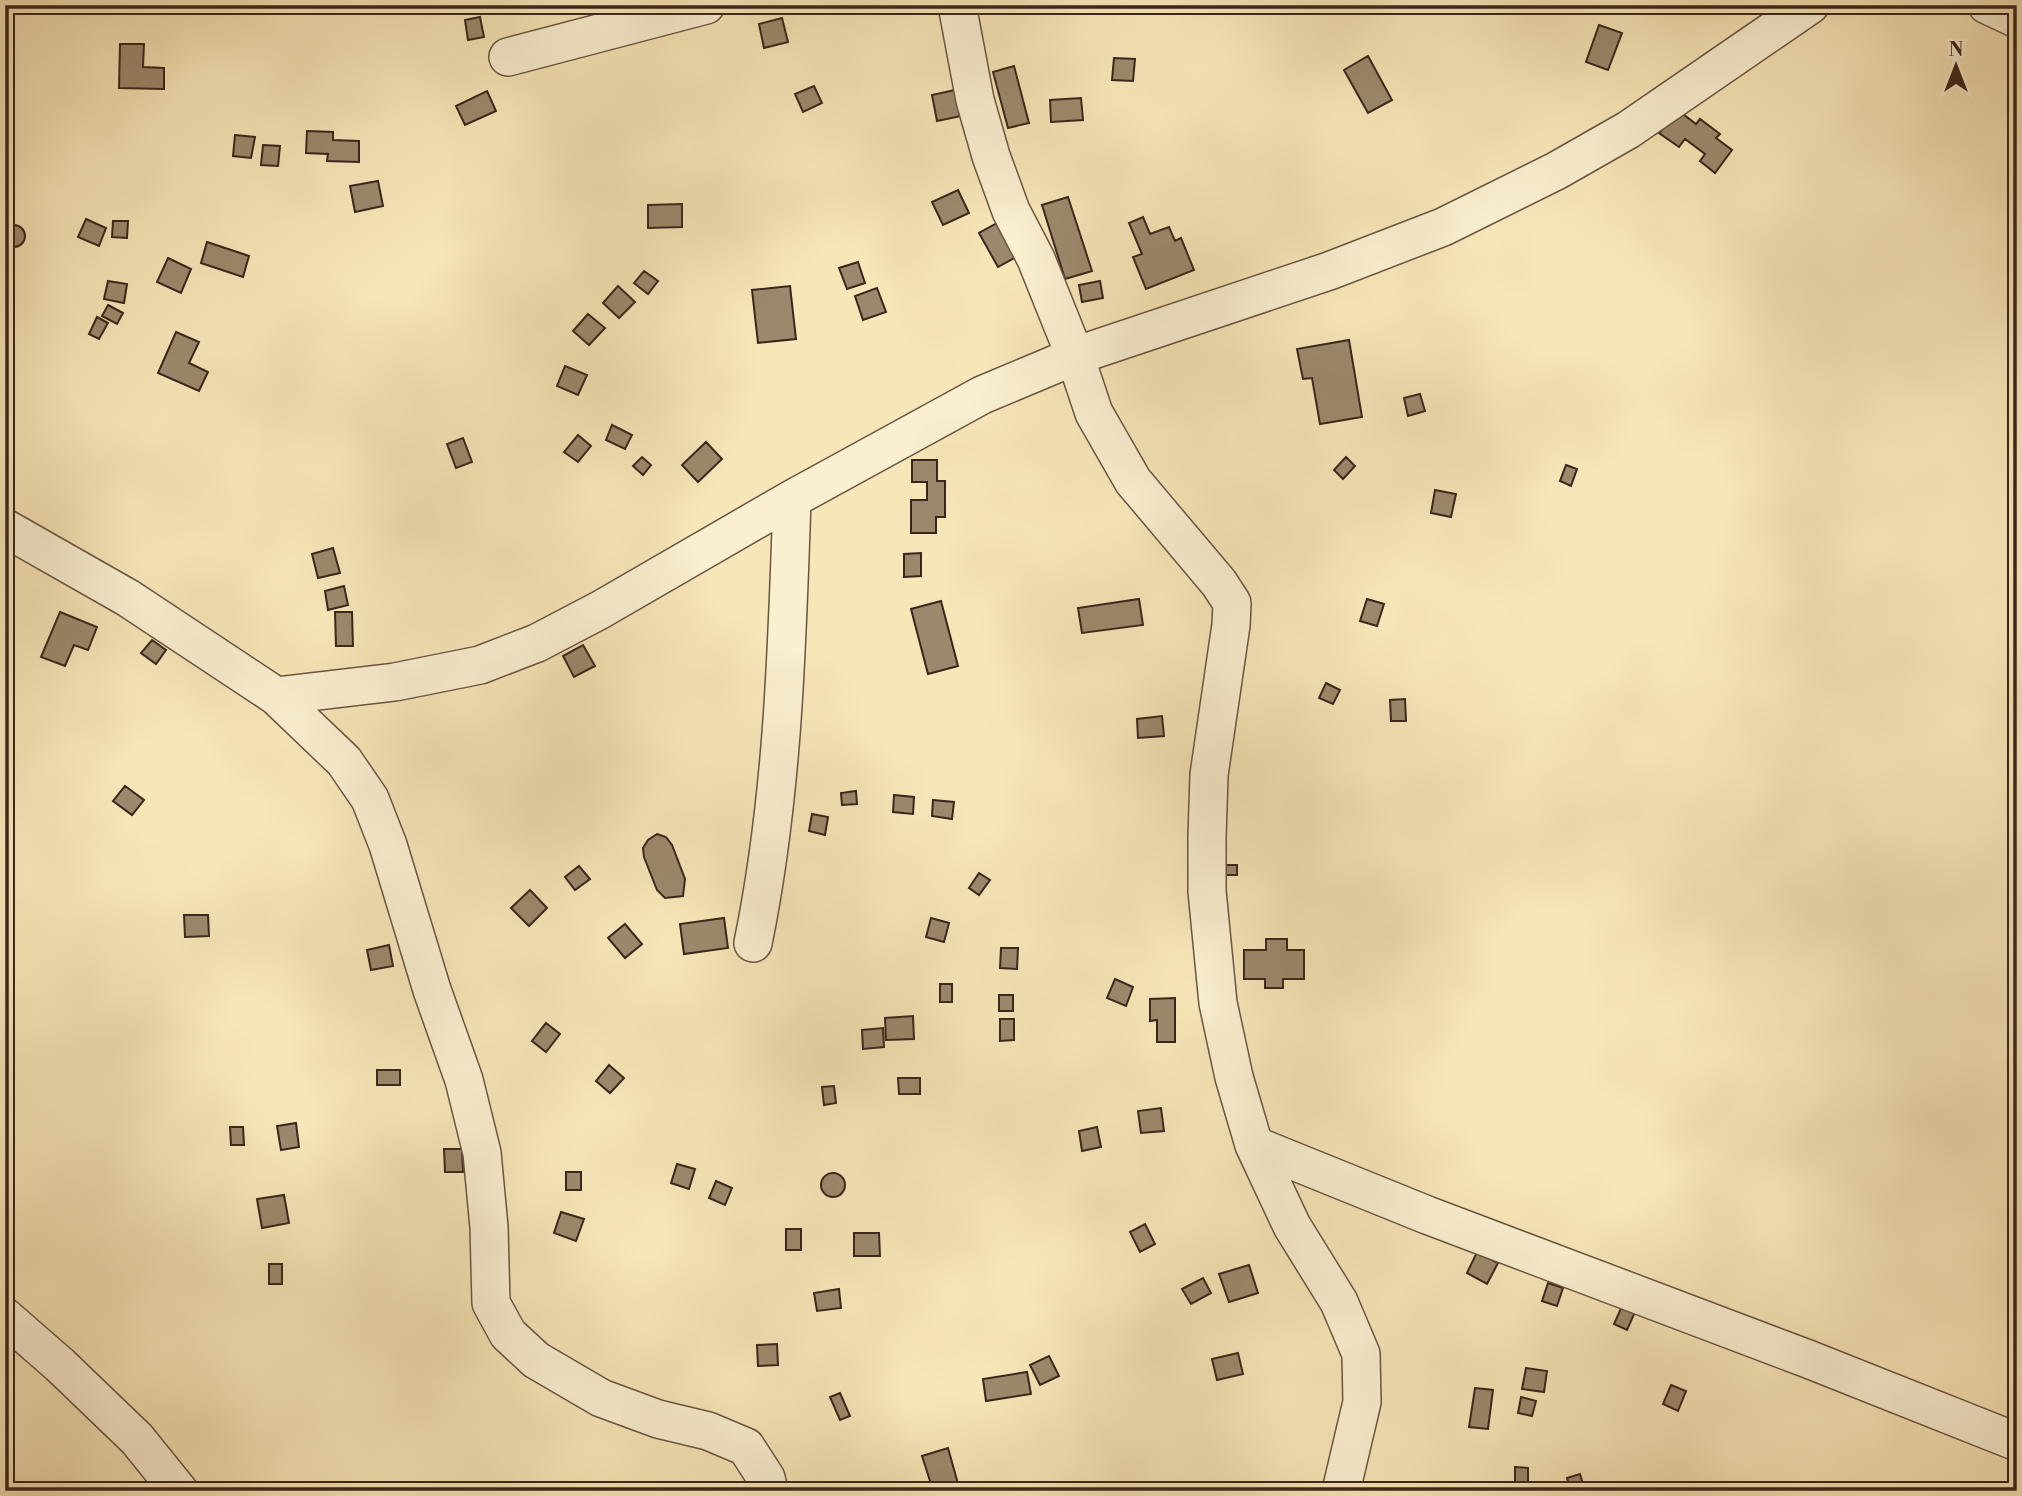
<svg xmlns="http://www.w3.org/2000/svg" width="2022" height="1496" viewBox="0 0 2022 1496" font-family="'Libre Bodoni',serif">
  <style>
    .building { fill: #9c896d; stroke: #3a251c; stroke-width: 2 }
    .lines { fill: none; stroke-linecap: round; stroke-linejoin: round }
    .minor-casing { stroke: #695543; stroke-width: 40 }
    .minor { stroke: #faefd1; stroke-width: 37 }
  </style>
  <rect width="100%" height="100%" fill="#f7e6b8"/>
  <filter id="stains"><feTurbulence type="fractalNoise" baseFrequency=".00286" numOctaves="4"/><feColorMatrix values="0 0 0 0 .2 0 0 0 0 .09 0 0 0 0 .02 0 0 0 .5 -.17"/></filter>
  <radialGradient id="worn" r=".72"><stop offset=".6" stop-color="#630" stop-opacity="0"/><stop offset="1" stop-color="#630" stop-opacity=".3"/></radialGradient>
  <path class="building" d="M480 17 484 37 468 40 465 20Z
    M782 18 788 42 764 48 759 24Z
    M1599 25 1622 33 1608 70 1586 62Z
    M120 44H144L143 67 164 68V89L119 88Z
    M1368 56 1392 100 1368 113 1344 70Z
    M1114 58 1135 59 1133 81 1112 80Z
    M1014 66 1029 123 1008 128 993 72Z
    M814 86 822 103 803 112 795 94Z
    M955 90 961 116 937 121 932 95Z
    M487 91 496 111 465 125 456 106Z
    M1081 98 1083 120 1051 122 1050 100Z
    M1679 111 1696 124 1700 119 1720 134 1716 138 1732 150 1715 173 1700 161 1705 154 1685 139 1679 147 1659 133Z
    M307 131 333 132V140L359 141V162L327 161 328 154 306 153Z
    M235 135 255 137 251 158 233 156Z
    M263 145 280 146 278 166 261 165Z
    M378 181 383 206 355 212 350 186Z
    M958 190 969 213 943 225 932 202Z
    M1068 197 1092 271 1065 279 1042 205Z
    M682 204V227L648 228V205Z
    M1143 217 1150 234 1169 227 1175 241 1181 238 1194 270 1146 289 1133 257 1142 254 1129 223Z
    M86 219 106 228 99 246 78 237Z
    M113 221H128L127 238 112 237Z
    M997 223 1016 257 998 267 979 233Z
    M3 236a11 11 0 1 1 22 0a11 11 0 1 1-22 0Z
    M207 242 249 256 243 277 201 263Z
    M168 258 191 269 181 293 157 282Z
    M858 262 865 283 847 289 839 268Z
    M644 271 658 281 648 294 634 283Z
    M108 281 127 284 124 303 104 299Z
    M1100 281 1103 298 1082 302 1079 285Z
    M618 286 635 302 619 318 603 303Z
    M790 286 796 339 758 343 752 290Z
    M877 288 886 312 863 320 855 296Z
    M108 305 123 313 117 324 102 316Z
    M588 314 605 328 589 345 573 331Z
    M97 317 108 323 99 339 89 334Z
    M176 332 199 342 189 363 208 372 199 391 158 373Z
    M1349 340 1362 417 1320 424 1312 378 1303 379 1297 349Z
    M565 366 587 375 578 395 557 386Z
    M1420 394 1425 411 1408 416 1404 398Z
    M612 425 632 435 625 449 606 440Z
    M578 435 591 446 578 462 564 452Z
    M463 438 472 462 456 468 447 444Z
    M706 442 722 459 698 482 682 465Z
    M642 457 651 465 643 475 633 466Z
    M1346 457 1355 466 1343 479 1334 470Z
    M912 460H937V481H945V517H936V533H911V500H927V482H912Z
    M1566 465 1577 469 1571 486 1560 481Z
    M1435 490 1456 494 1451 517 1431 513Z
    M333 548 340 573 318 578 312 554Z
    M921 553V576L904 577V554Z
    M344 586 348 605 328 610 325 591Z
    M1139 599 1143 625 1082 633 1078 608Z
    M1367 599 1384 604 1377 626 1360 621Z
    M941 601 958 666 928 674 911 609Z
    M60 612 97 627 88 650 74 645 65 666 41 657Z
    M335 612H352L353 646H336Z
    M152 640 166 650 156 664 141 653Z
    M583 645 595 666 574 677 563 656Z
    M1326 683 1340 690 1333 704 1319 698Z
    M1405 699 1406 721H1391L1390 700Z
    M1162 716 1164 736 1138 738 1137 719Z
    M125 786 144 800 132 815 113 801Z
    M856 791 857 804 842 805 841 793Z
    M894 795 914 797 913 814 893 812Z
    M933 800 954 802 952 819 932 816Z
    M812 814 828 817 825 835 809 831Z
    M657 834 666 837 672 845 685 879 683 896 665 898 657 890 644 857 643 848 648 840Z
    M1226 865H1237V875H1226Z
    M579 866 590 879 575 890 565 877Z
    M979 873 990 880 979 895 969 888Z
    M530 890 547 908 529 926 511 908Z
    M184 915H208L209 936 185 937Z
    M724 918 728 948 684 954 680 924Z
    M931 918 949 923 944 942 926 937Z
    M625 924 642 944 625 958 608 938Z
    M1266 939H1287V950H1304V979H1283V988H1265V979H1244V950H1266Z
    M389 945 393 966 371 970 367 950Z
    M1001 948H1018L1017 969 1000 968Z
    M1115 979 1133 987 1126 1006 1107 998Z
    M940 984H952V1002H940Z
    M999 995H1013V1011H999Z
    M1175 998V1042H1157V1020L1150 1021V999Z
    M913 1016 914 1039 886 1040 885 1018Z
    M1000 1019H1014V1040L1000 1041Z
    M546 1023 560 1034 546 1052 532 1041Z
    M883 1028 884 1047 863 1049 862 1030Z
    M609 1065 624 1078 610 1093 596 1081Z
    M377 1070H400V1085H377Z
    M898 1078H920V1094H899Z
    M834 1086 836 1103 824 1105 822 1087Z
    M1161 1108 1164 1131 1141 1133 1138 1111Z
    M296 1123 299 1147 281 1150 277 1126Z
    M230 1127H243L244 1145H231Z
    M1097 1127 1101 1147 1082 1151 1079 1131Z
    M444 1149H462L463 1172H445Z
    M677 1164 695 1169 689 1189 671 1183Z
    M566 1172H581V1190H566Z
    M821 1185a12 12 0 1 1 24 0a12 12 0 1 1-24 0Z
    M716 1181 732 1188 725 1205 709 1198Z
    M284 1195 289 1223 262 1228 257 1199Z
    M561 1212 584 1219 576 1241 554 1233Z
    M1145 1224 1155 1244 1140 1252 1130 1232Z
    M786 1229H801V1250H786Z
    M854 1233H879L880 1256H854Z
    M1477 1252 1498 1263 1487 1284 1467 1273Z
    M269 1264H282V1284H269Z
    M1249 1265 1258 1293 1229 1302 1219 1274Z
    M1203 1278 1211 1293 1191 1304 1182 1289Z
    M1548 1283 1563 1288 1557 1306 1542 1301Z
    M839 1289 841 1308 817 1311 814 1293Z
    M1622 1306 1635 1312 1627 1330 1614 1324Z
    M777 1344 778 1365 758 1366 757 1345Z
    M1238 1353 1243 1374 1217 1380 1212 1359Z
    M1049 1356 1059 1376 1040 1385 1030 1365Z
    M1526 1368 1547 1371 1544 1392 1522 1389Z
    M1027 1372 1031 1394 986 1401 983 1379Z
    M1671 1385 1686 1391 1678 1411 1663 1404Z
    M1475 1388 1493 1390 1488 1429 1469 1427Z
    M840 1393 850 1416 840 1420 830 1397Z
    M1521 1397 1536 1401 1532 1416 1518 1413Z
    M948 1448 960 1491H927L926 1485 931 1484 922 1456Z
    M1515 1467 1528 1468V1488H1515Z
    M1580 1474 1585 1491H1570L1567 1478Z
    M1352 1482H1374V1491H1351Z
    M1216 1486H1238V1491H1216Z"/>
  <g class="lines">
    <defs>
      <path id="minor" d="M957 5 975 100 991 156 1011 211 1036 259 1075 356 1094 413 1133 481 1219 583 1232 603 1231 625 1209 775 1207 837V891L1218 1003 1234 1077 1254 1145 1292 1226 1339 1302 1361 1354 1362 1402 1341 1491
        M1987 5 2017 19
        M508 57 706 5
        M5 528 128 598 276 696 344 761 370 799 388 845 432 990 464 1080 482 1153 489 1227 491 1303 508 1334 536 1360 601 1398 658 1419 708 1431 746 1447 766 1478 769 1491
        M276 696 395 682 480 665 537 643 600 610 792 499 982 395 1075 356 1329 271 1443 227 1556 171 1628 130 1810 5
        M753 943C783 797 787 648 792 499
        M1254 1145 1427 1215 1808 1359 2017 1442
        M5 1317 60 1365 137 1439 179 1491"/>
    </defs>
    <use href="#minor" class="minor-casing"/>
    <use href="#minor" class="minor"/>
  </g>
  <rect width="2022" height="1496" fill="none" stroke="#f7e6b8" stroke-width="28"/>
  <rect x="7" y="7" width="2008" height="1482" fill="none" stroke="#3a251c" stroke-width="3.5"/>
  <rect x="14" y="14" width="1994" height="1468" fill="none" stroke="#3a251c" stroke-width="2"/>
  <g transform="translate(1956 66)" stroke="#faefd1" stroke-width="5" paint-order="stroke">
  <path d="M0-5L12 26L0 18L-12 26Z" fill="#3a251c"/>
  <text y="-10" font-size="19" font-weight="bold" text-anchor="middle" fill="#3a251c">N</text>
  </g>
  <rect width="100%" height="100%" filter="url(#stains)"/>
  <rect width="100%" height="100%" fill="url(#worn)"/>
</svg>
